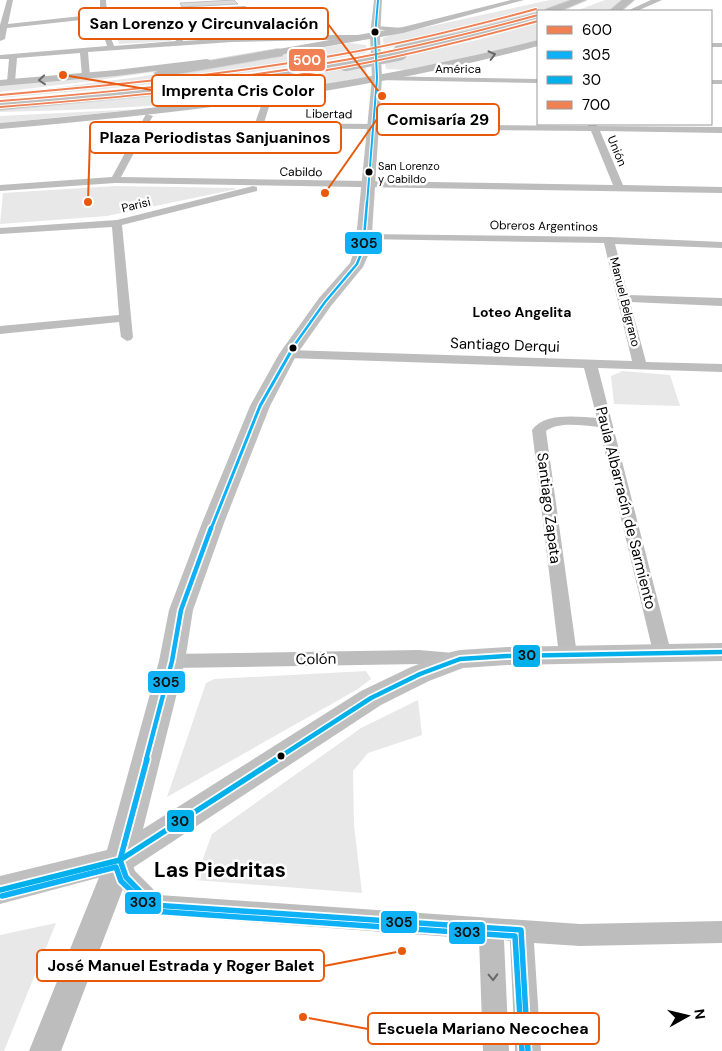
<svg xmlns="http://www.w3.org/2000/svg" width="722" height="1051" viewBox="0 0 722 1051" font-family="'DM Sans',sans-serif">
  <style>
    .green { fill: #e8e8e8 }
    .building { fill: #dbdbdb; stroke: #c3c3c3 }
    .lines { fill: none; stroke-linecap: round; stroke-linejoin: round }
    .motorway-casing { stroke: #dbdbdb; stroke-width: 2 }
    .minor { fill: #bdbdbd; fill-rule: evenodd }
    .tertiary { fill: #bdbdbd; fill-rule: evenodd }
    .secondary { fill: #bfbfbf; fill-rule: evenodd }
    .motorway { fill: #bdbdbd; fill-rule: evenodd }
    .motorway-bridge-casing { stroke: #dbdbdb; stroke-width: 13; stroke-linecap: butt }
    .motorway-bridge { stroke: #bdbdbd; stroke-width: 12 }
    .bus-1-casing { stroke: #fff; stroke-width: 4 }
    .bus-2-far4-casing { stroke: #fff; stroke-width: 4 }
    .bus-2-far3-casing { stroke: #fff; stroke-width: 5 }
    .bus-2-far2-casing { stroke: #fff; stroke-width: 6 }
    .bus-2-far1-casing { stroke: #fff; stroke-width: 8 }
    .bus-2-casing { stroke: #fff; stroke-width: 9 }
    .bus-3-far1-casing { stroke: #fff; stroke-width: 8 }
    .bus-3-casing { stroke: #fff; stroke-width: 9 }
    .bus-4-casing { stroke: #fff; stroke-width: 4 }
    .bus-5-casing { stroke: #fff; stroke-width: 4 }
    .bus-6-casing { stroke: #fff; stroke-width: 9 }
    .bus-1 { stroke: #f08154; stroke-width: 2 }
    .bus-2-far4 { stroke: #0eb1f5; stroke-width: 2 }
    .bus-2-far3 { stroke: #0eb1f5; stroke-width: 2.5 }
    .bus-2-far2 { stroke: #0eb1f5; stroke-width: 3 }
    .bus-2-far1 { stroke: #0eb1f5; stroke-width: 4.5 }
    .bus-2 { stroke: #0eb1f5; stroke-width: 5.5 }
    .bus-3-far1 { stroke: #00b0eb; stroke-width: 4.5 }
    .bus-3 { stroke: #00b0eb; stroke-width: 5.5 }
    .bus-4 { stroke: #f08154; stroke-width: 2 }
    .bus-5 { stroke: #f08154; stroke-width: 2 }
    .bus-6 { stroke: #0eb1f5; stroke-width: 5.5 }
    .oneway { stroke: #686868 }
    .bus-dot { fill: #000; stroke: #fff; stroke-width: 2 }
    .labels { text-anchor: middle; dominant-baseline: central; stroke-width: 5; stroke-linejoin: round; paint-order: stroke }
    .far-bus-label { font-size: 11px; fill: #000; stroke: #fff; text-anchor: start }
    .far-street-label { font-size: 12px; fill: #000; stroke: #fff }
    .far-neighbourhood-label { font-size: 14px; font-weight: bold; fill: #000; stroke: #fff }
    .street-label { font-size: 15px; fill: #000; stroke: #fff }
    .near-quarter-label { font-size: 21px; font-weight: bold; fill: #000; stroke: #fff }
    .leader { fill: none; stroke: #e8590c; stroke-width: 2 }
    .callout-dot { fill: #e8590c; stroke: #fff; stroke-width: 2 }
    .callout { fill: #fff; stroke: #e8590c; stroke-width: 2 }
    .callout-label { font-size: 16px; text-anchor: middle; font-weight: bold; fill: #000 }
    .line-badge { stroke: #fff; stroke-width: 2 }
    .badge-label { font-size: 14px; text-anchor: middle; font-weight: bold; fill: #fff }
    .pale-badge-label { font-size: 14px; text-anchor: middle; font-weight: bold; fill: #111 }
  </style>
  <rect width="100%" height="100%" fill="#fff"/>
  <path class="green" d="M550 0H573L503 22 384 49 383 38 391 35Z
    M605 0H626L611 11H576Z
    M163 15 171 41 119 44 113 18Z
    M538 23V40L483 54 405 70 386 69 385 61 477 40Z
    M350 43 366 45V53C246 77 122 88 0 98V95L138 77Z
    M216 63 92 81 0 92V85Z
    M366 66 367 77C317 86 267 94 216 100 145 108 72 110 0 112V108Z
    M142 109 0 123V116Z
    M115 186 234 188 237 189 107 216 0 224 3 193Z
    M623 371 670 375 680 406 614 404 611 376Z
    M366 671 371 679 358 689 167 797 206 683 214 679Z
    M418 700 422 735 368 753 353 771 354 825 362 893 195 880 212 834 361 728Z
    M56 923 4 1051H0V935Z"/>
  <path class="building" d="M234 0 238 4 182 7 180 3Z"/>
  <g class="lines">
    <defs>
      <path id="motorway" d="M571 0H586L560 11H544L546 9Z
        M622 0H634L621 11H609Z
        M538 12V18L472 37 400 53 394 49 396 46 470 30Z
        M278 49 282 50 284 53 282 56 161 77 154 73 161 69Z
        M345 61 351 65 350 68 178 93 0 110V102L178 85Z"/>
    </defs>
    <use href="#motorway" class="motorway-casing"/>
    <path class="minor" d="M7 0H13L8 24 100 14V0H106L107 13 245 6 248 8 245 10 174 14 183 41 278 35H371L375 37 371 39 232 42 88 52 90 76 86 78 82 76 80 53 17 58 15 82 11 84 7 82 9 59H0V55L107 46 101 27 100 18 7 28 5 39 0 41V25ZM167 14 176 41 114 46 107 27V17Z
      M376 26 403 28 406 30 403 32 374 29 373 28Z
      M711 43H722V47H711Z
      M374 76 538 79V83L377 80H374Z
      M711 80H722V84H711Z
      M265 95 272 97 264 123 588 126V124H596L597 126 722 127V133L600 131 623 185 722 187V193L115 183 0 191V185L112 177 146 114 153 116 150 121 255 123ZM148 127 591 131 613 185 121 177Z
      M253 186 257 187V191L122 225 133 337 131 340 127 341 121 337 119 322 0 334V326L119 315 112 227 0 234V228L117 220Z
      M365 234 609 237 722 242V248L615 244 628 295 722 298V306L630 302 646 362 722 364V372L598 368 671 652 669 657 662 659 655 657 653 652 599 427C583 426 560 421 546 431L577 655 575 660 568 662 561 660 559 655 532 430C545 412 578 417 597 418L584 368 288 358 281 354 288 350 632 361 604 243 361 239 360 237 361 235Z
      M419 650 465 654 467 659 465 664 458 666 419 664 172 668 165 666 163 661 165 656 172 654Z
      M120 850 128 853 135 871 159 895 580 924 722 921V943L580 946 534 943 541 1051H515L510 941 504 940 509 1051H483L479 939 153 915C130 907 116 881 109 860L112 853Z"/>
    <path class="tertiary" d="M511 0H524L403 33 256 59 251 56 256 53 403 27Z
      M651 0H662L637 11H627Z
      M538 40V46C363 93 180 113 0 129V123C181 107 362 85 538 40Z
      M207 59 210 60V64L116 76 0 86V80L116 70Z
      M120 848 130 852 134 860 61 1051H29L106 860 110 852Z"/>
    <path class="secondary" d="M374 0H382L380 36 382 78 371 249 363 267 331 306 297 354 270 406 224 523 193 610 185 661 143 829 361 691 411 667 451 652 460 650 507 647 722 643V661L507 665 463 668 429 681 381 705 131 869 0 904V876L107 850 159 661 169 610 202 523 250 406 279 354 319 298 350 263 355 249 372 78 370 36Z"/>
    <use href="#motorway" class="motorway"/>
    <defs>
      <path id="motorway-bridge" d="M345 65 401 54"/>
    </defs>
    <use href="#motorway-bridge" class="motorway-bridge-casing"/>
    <use href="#motorway-bridge" class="motorway-bridge"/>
    <defs>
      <path id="bus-1" d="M0 101C113 92 227 81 339 61 406 50 472 33 538 15"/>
      <path id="bus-2-far4" d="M367 204 377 78 375 36 378 0"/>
      <path id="bus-2-far3" d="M293 347 325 302 357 264 363 249 367 202"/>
      <path id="bus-2-far2" d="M211 529 260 406 294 346"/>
      <path id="bus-2-far1" d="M146 760 172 661 181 610 211 528"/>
      <path id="bus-2" d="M147 759 120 860 126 877 153 905 521 930 528 1051"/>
      <path id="bus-3-far1" d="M275 760 371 698 420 674 460 659 507 656 722 652"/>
      <path id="bus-3" d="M0 890 120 860 277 759"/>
      <path id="bus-4" d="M0 107C113 98 227 88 339 68 406 56 472 39 538 21"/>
      <path id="bus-5" d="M0 95C113 85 226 75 337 55 405 43 470 27 536 9"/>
      <path id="bus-6" d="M2 896 116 867 121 881 152 911 515 936 522 1051"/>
    </defs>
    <use href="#bus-1" class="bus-1-casing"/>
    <use href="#bus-2-far4" class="bus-2-far4-casing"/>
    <use href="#bus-2-far3" class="bus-2-far3-casing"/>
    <use href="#bus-2-far2" class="bus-2-far2-casing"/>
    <use href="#bus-2-far1" class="bus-2-far1-casing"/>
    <use href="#bus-2" class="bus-2-casing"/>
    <use href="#bus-3-far1" class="bus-3-far1-casing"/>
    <use href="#bus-3" class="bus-3-casing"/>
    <use href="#bus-4" class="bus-4-casing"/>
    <use href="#bus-5" class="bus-5-casing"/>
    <use href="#bus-6" class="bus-6-casing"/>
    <use href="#bus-1" class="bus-1"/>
    <use href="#bus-2-far4" class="bus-2-far4"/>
    <use href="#bus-2-far3" class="bus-2-far3"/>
    <use href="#bus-2-far2" class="bus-2-far2"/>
    <use href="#bus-2-far1" class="bus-2-far1"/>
    <use href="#bus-2" class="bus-2"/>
    <use href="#bus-3-far1" class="bus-3-far1"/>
    <use href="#bus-3" class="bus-3"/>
    <use href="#bus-4" class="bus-4"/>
    <use href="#bus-5" class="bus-5"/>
    <use href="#bus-6" class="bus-6"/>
  </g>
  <defs><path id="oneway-chevron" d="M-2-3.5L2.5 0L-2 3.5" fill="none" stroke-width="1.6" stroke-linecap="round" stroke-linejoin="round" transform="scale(1.25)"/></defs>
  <g class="oneway">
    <use href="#oneway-chevron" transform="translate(492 55) rotate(-14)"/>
    <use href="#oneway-chevron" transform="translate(42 80) rotate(175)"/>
    <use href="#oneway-chevron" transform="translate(493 977) rotate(88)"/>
  </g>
  <g class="bus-dot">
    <circle cx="375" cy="32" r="4.5"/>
    <circle cx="369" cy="172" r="4.5"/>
    <circle cx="293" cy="348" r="4.5"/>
    <circle cx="281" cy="756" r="4.5"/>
  </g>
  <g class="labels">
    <g class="far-bus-label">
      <text x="378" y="166">San Lorenzo<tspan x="378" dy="13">y Cabildo</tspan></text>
    </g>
    <g class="far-street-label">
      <text x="458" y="69">América</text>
      <text transform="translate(329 114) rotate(1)">Libertad</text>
      <text transform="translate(617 151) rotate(68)">Unión</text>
      <text transform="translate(301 172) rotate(1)">Cabildo</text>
      <text transform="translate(136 205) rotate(-14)">Parisi</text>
      <text transform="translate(544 226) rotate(1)">Obreros Argentinos</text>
      <text transform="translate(625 302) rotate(76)">Manuel Belgrano</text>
    </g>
    <g class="far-neighbourhood-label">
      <text x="522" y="312">Loteo Angelita</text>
    </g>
    <g class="street-label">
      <text transform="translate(505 345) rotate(2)">Santiago Derqui</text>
      <text transform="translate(549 508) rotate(83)">Santiago Zapata</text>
      <text transform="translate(626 508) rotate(76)">Paula Albarracín de Sarmiento</text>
      <text transform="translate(316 659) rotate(-1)">Colón</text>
    </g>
    <g class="near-quarter-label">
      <text x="220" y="870">Las Piedritas</text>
    </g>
  </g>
  <path class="leader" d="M382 96L328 24M63 75L152 90M325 193L377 119M88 202L90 138M402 951L324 966M303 1017L368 1029"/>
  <g class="callout-dot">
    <circle cx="382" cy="96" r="5"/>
    <circle cx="63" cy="75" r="5"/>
    <circle cx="325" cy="193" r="5"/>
    <circle cx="88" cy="202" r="5"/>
    <circle cx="402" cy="951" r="5"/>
    <circle cx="303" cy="1017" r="5"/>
  </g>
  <g class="callout">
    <rect x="79" y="8" width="249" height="31" rx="5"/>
    <rect x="152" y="75" width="173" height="31" rx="5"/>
    <rect x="377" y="104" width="122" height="31" rx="5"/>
    <rect x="90" y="122" width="251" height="31" rx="5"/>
    <rect x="37" y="950" width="287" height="31" rx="5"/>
    <rect x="368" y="1013" width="231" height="31" rx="5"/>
  </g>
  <g class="callout-label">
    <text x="204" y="29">San Lorenzo y Circunvalación</text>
    <text x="238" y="96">Imprenta Cris Color</text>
    <text x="438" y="125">Comisaría 29</text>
    <text x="215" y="143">Plaza Periodistas Sanjuaninos</text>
    <text x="181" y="971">José Manuel Estrada y Roger Balet</text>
    <text x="483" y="1034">Escuela Mariano Necochea</text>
  </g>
  <g class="line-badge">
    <rect x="288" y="48" width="38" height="24" rx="5" fill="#f08154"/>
    <rect x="344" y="231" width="39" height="24" rx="5" fill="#0eb1f5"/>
    <rect x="512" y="644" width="29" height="24" rx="5" fill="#00b0eb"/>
    <rect x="147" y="670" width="39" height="24" rx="5" fill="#0eb1f5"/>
    <rect x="166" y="809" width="29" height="24" rx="5" fill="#00b0eb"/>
    <rect x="124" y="891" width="38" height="24" rx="5" fill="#0eb1f5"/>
    <rect x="380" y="910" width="38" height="24" rx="5" fill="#0eb1f5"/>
    <rect x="448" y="921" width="38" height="24" rx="5" fill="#0eb1f5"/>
  </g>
  <g class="badge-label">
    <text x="307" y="65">500</text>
  </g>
  <g class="pale-badge-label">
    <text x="364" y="248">305</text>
    <text x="527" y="660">30</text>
    <text x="166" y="687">305</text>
    <text x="180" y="826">30</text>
    <text x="143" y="907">303</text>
    <text x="399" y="927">305</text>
    <text x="467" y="937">303</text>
  </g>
  <rect x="537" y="10" width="175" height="115" fill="#ffffff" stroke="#999999"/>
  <rect x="547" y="26" width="25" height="8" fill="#f08154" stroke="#999999"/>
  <text x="582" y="35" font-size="15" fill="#000000">600</text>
  <rect x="547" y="51" width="25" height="8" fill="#0eb1f5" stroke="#999999"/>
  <text x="582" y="60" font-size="15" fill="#000000">305</text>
  <rect x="547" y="76" width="25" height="8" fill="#00b0eb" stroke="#999999"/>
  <text x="582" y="85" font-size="15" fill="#000000">30</text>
  <rect x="547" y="101" width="25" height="8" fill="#f08154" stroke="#999999"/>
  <text x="582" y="110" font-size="15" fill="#000000">700</text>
  <g transform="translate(687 1016) rotate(82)" stroke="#ffffff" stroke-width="4" paint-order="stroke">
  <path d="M0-4L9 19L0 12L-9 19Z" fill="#000000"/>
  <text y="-8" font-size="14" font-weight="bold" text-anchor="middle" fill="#000000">N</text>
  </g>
</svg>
